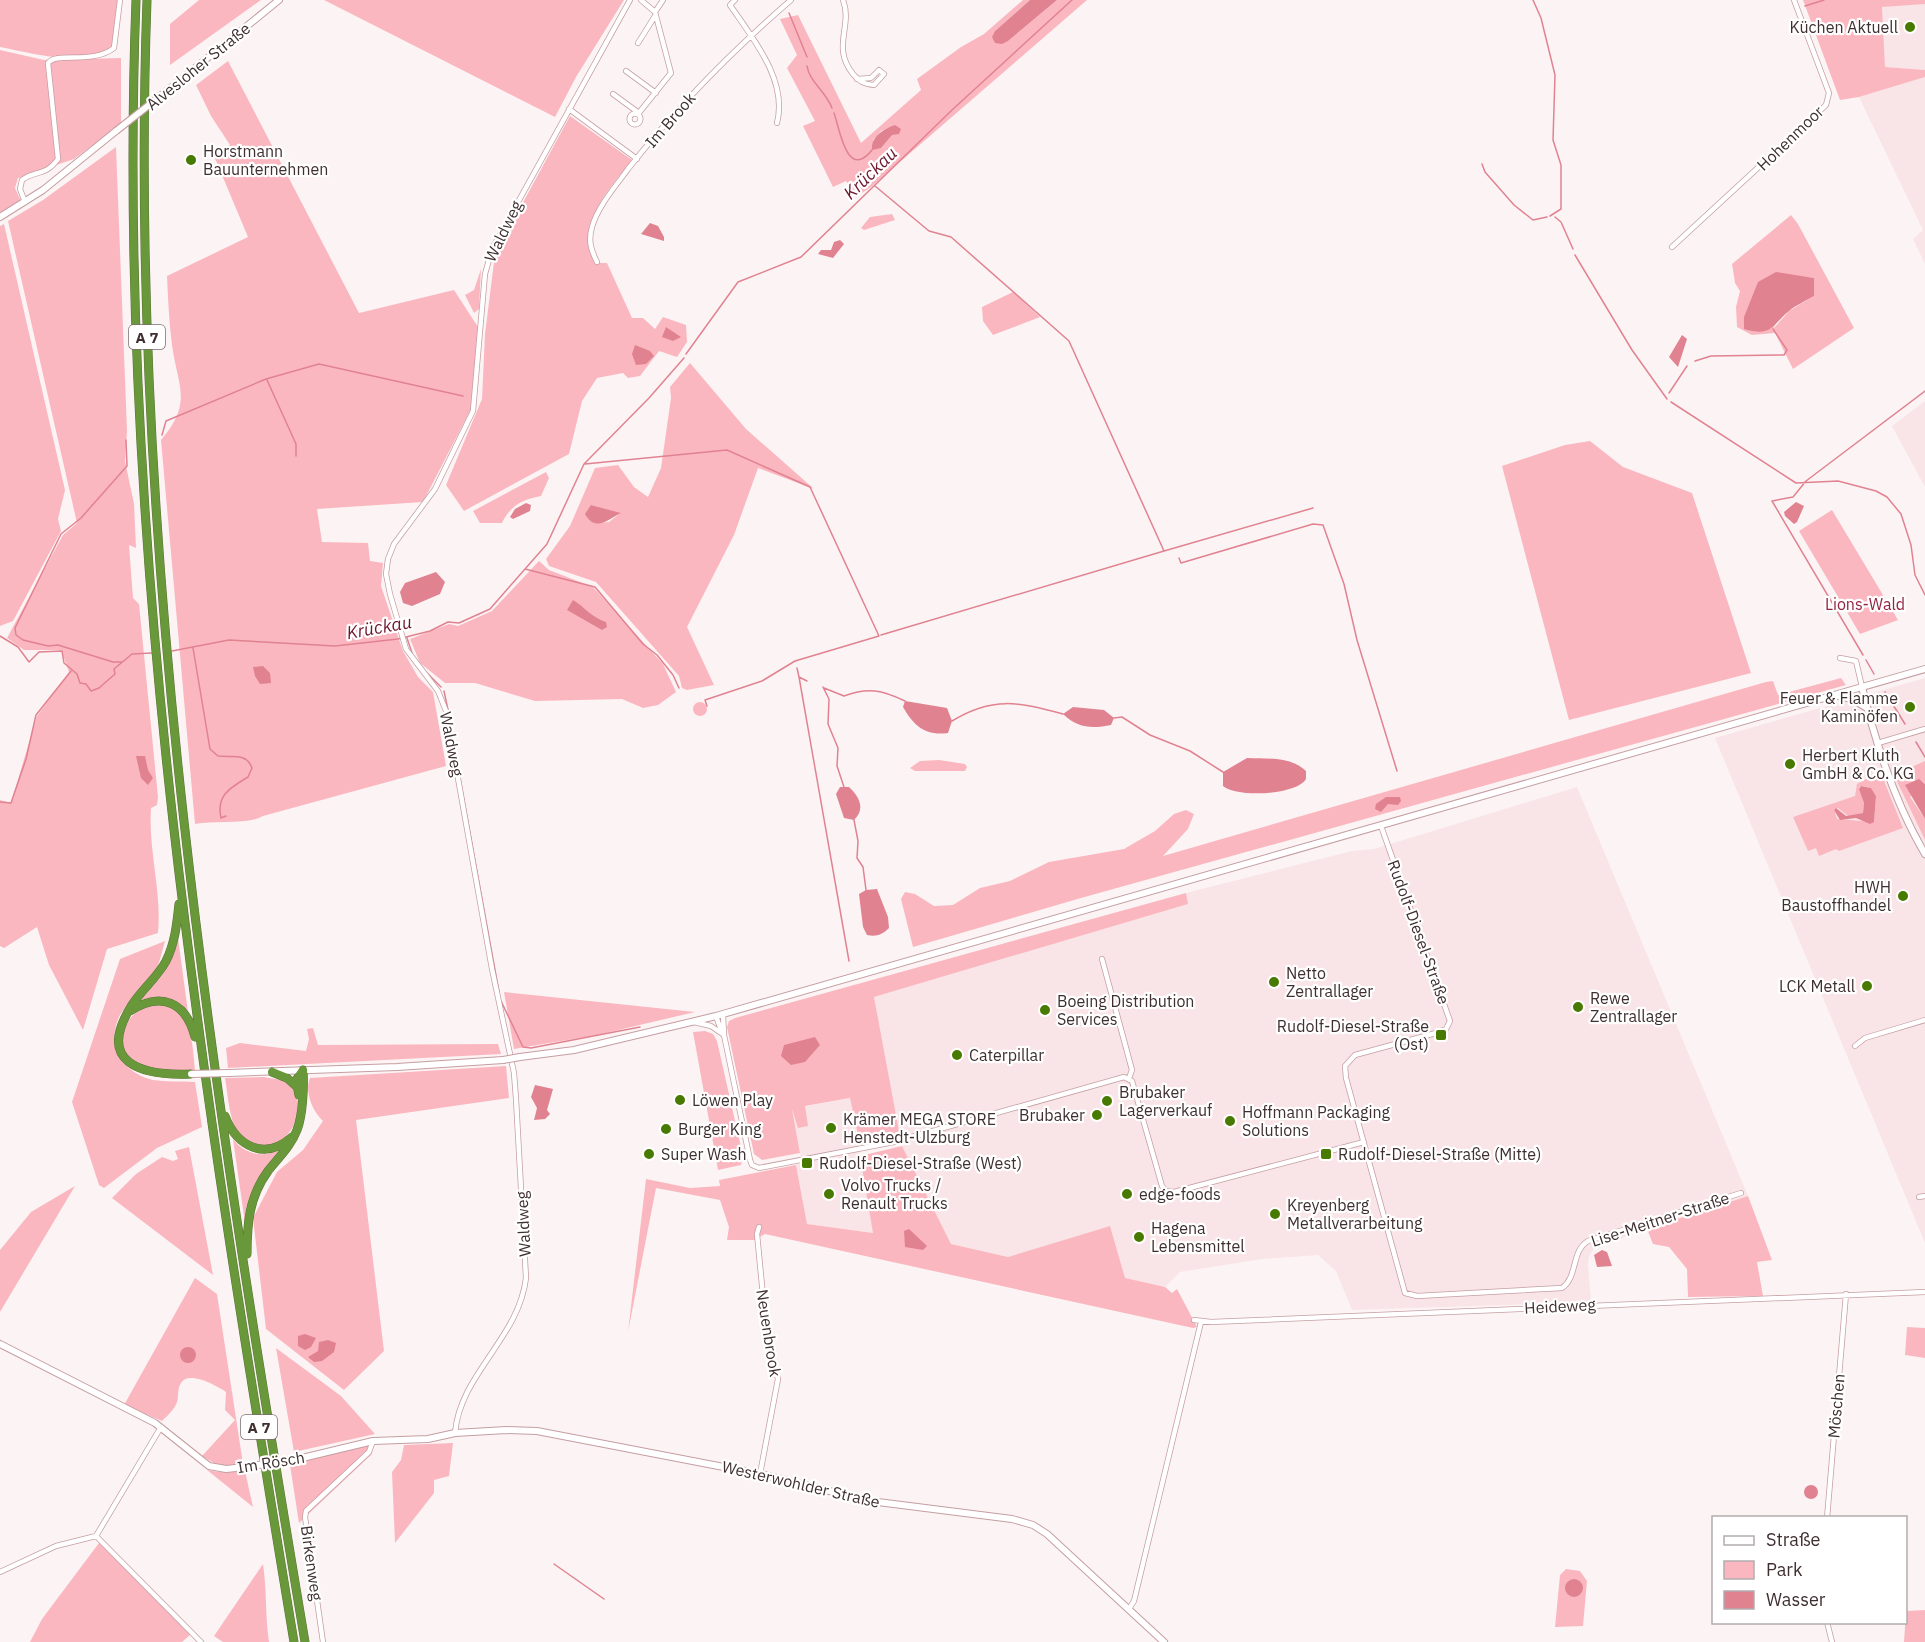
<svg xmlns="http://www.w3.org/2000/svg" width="1925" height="1642" viewBox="0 0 1925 1642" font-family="'IBM Plex Sans',sans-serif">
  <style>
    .built { fill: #f9e4e7 }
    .green { fill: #fbb7c0; fill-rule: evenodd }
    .water { fill: #e18291 }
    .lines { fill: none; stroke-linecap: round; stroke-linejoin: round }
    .stream { stroke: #e18291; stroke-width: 1.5 }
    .street-casing { stroke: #c59ea2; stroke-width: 6 }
    .secondary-casing { stroke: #c59ea2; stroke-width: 8 }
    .highway-casing { stroke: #5a7337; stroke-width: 9 }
    .street { stroke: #fff; stroke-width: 4.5 }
    .secondary { stroke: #fff; stroke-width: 6 }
    .highway { stroke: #69983a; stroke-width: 8 }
    .secondary-bridge-casing { stroke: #c59ea2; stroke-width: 8; stroke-linecap: butt }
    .secondary-bridge { stroke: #fff; stroke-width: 6 }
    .poi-dot { fill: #487901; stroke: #fff; stroke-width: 2 }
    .labels { text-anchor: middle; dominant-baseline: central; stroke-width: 4.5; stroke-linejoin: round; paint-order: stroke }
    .shield { fill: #fff; stroke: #796d6f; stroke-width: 1.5 }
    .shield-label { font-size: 15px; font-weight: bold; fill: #3f2f31 }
    .poi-label { font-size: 16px; fill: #3f2f31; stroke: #fff; text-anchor: start }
    .street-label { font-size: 16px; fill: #3f2f31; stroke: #fff }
    .park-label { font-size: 16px; fill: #942441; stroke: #fff }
    .water-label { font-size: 18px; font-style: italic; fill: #6c172d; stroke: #fff }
  </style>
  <rect width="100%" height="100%" fill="#fcf4f4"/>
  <path class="built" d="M1925 4V70L1885 67 1882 6Z
    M1925 77V264L1913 239 1923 230 1859 97Z
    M1925 401V487L1892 426Z
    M1925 678V1243L1715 738Z
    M1577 787 1748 1196 1595 1247 1589 1256 1588 1264 1591 1302 1352 1310 1336 1271 1318 1255 1262 1259 1180 1272 1165 1287 1125 1279 1110 1226 1008 1257 951 1244 902 1146 874 997 1188 904 1186 893 1352 851 1374 849Z
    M851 1098 860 1156 874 1233 807 1224 796 1165 802 1163 792 1109Z"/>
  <path class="green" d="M0 0H120L114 48C86 69 32 53 0 47Z
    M199 0H261L170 65V24Z
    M324 0H624L576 77 555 117Z
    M1023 0H1030L995 31 1008 41 1057 0H1087L871 187 856 197 846 181 833 187 803 126 815 121 787 68 797 55 780 19 798 15 861 143 921 90 917 79 961 47 984 34ZM891 127 892 134 881 148 873 140 881 131Z
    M1803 0H1925V4L1882 7 1885 67 1925 70V77L1859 97 1840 100Z
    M0 50 44 60 121 58V124L74 159 18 178 15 188 21 201 0 214Z
    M228 61 359 313 454 290 478 327 472 407 423 502 317 509 322 542 368 543 370 561 383 563 381 586 403 651 418 677 433 692 446 766 263 816C248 825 215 820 195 824L161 440C193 402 178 388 172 345 169 322 168 299 167 276L248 237 214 156 230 145 211 116 196 85Z
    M570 116 632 160C610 188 574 225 595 263H607L632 318H643L655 329 663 317 686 325 687 342 677 357 659 351 640 376 628 378 623 373 597 378 582 401 569 454 464 511 446 485 482 399 485 334 495 254Z
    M116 147 127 431 125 461 134 504 136 548 129 545 133 598 139 604 158 797 157 805 151 808C148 850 162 891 158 933L107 949 83 1030 49 965 37 927 4 948 0 946V800L11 803 37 716 69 672 61 650H24L7 638 63 535 77 523 8 221 43 200Z
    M892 214 895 220 864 230 861 228 870 217Z
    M1791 215 1798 224 1854 328 1793 369 1775 333 1752 335 1737 327 1736 307 1740 291 1735 283 1732 264ZM1798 276 1814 278V296L1789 311 1773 329Z
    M4 224 65 490 58 519 61 531 13 621 0 626V226Z
    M481 269 479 309 474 313 465 295 474 290Z
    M1013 292 1040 317 993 335 983 321 982 307Z
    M690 363 746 429 814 489 758 468 734 535 687 627 714 685 687 690 682 688 679 676 596 582 549 566 546 559 570 526 595 468 618 465 634 487 648 497 661 468 671 398 670 387ZM591 505 620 513 609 522 596 523Z
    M1590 441 1623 467 1692 493 1751 673 1569 720 1502 466 1565 445Z
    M546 472 549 478 541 496C522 500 511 505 502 523H480L473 511Z
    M1832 510 1898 620 1860 634 1799 531Z
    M539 561 549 570 593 587 663 664 676 692 658 705 643 708 622 699 535 701 475 683H445L420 663 410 639 449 624 458 626 492 611Z
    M1841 678 1846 685 1081 898 913 947 901 899 905 892 915 894 934 906 953 905 980 888 1010 881 1049 862 1124 849 1155 831 1174 814 1186 810 1194 814 1188 829 1163 856 1766 682 1773 681 1778 695Z
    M693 709a7 7 0 1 1 14 0a7 7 0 1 1-14 0Z
    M939 760 965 764 967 767 965 771H915L910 768 920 761Z
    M1925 761V784L1923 781 1910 797 1925 819V840L1894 775Z
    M1880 771 1903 828 1839 851 1836 849 1819 856 1816 848 1808 851 1793 817 1855 796 1857 784ZM1863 786 1871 788 1876 796 1874 822 1837 819 1834 809 1838 808 1848 816 1863 813 1864 803 1859 787Z
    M1186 893 1188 904 874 997 900 1136 860 1145 850 1098 805 1106 808 1126 798 1128 792 1109 800 1153 762 1160 754 1154 727 1027 729 1021 735 1018Z
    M178 938 188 1012C174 998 161 994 141 1000L163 974Z
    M165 941C162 951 160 963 155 972 146 987 129 999 120 1015 105 1044 122 1073 153 1080 166 1082 181 1081 195 1082L202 1127 157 1148 104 1188 99 1185 72 1102 120 959Z
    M504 992 695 1012 597 1035 514 1049Z
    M159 1003C193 1012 192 1041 195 1070 179 1071 159 1074 143 1067 107 1052 122 1007 159 1003Z
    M313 1028 318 1045 498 1044 501 1054 228 1068 226 1048 240 1043 306 1051 309 1039 307 1029Z
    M705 1031 713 1034 717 1041 743 1156 741 1165 718 1170 693 1032Z
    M506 1066 509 1098 356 1120 384 1351 344 1390 266 1329 253 1218 277 1172 303 1150 323 1121C313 1112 304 1092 310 1078Z
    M263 1077 288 1081C324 1123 257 1175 237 1133 229 1116 228 1096 225 1078Z
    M233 1139C244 1154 264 1159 280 1149L281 1151C259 1177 250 1189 245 1223Z
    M902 1146 951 1244 1008 1257 1110 1226 1125 1278 1165 1287 1172 1293 1177 1289 1197 1327 1193 1328 765 1234 755 1240H727L729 1227 720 1200 656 1188 628 1332 646 1179 690 1188 720 1186 719 1180 796 1165 807 1224 873 1233 860 1156Z
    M189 1147 213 1275 112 1198 136 1174 162 1157 173 1161 178 1159 175 1151Z
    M75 1186 0 1312V1250L31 1212Z
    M1748 1196 1772 1260 1757 1262 1763 1296 1688 1297 1687 1269 1669 1247 1653 1244 1647 1229Z
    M195 1278 217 1294 243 1464 219 1466 202 1456 235 1420 225 1410 226 1392C217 1386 189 1370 181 1383 177 1389 179 1396 177 1402 175 1409 167 1416 162 1421L124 1405Z
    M1907 1327 1925 1328V1358L1905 1355Z
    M276 1348 341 1396 375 1434 294 1452Z
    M453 1443 449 1476 434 1480V1493L395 1543 392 1472 401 1460 404 1445Z
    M370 1444 372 1454 299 1523 290 1465Z
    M207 1470 218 1472 245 1471 253 1507Z
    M99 1543 191 1634 182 1642H30L42 1619Z
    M263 1564C267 1591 265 1614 269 1642H223L214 1636Z
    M1566 1569 1580 1571 1587 1581 1583 1626 1555 1627 1560 1575Z
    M1925 1610V1642H1904L1906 1611Z"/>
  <path class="water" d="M1030 0H1057L1008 41 1002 44 995 43 992 37 995 31Z
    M895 125 901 129 899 134 892 135 881 148 872 150C871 136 884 129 895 125Z
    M650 223 658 226 664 237V241L641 234Z
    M840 240 844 244 833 258 818 254 821 250H831L834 242Z
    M1776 272 1814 278V296C1806 301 1796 305 1789 311 1771 326 1772 337 1744 329V317L1758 282Z
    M666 327 681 337 673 341 662 337Z
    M1682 335 1687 339 1678 367 1669 357Z
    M635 345 650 351 654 356 646 364 636 365 632 354Z
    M1796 502 1804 506 1797 522 1794 524 1785 516 1784 512Z
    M526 503 531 505 530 511 513 519 510 517 515 509Z
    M591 505 621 513C608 519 596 533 585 514Z
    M436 572 445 582 440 594 412 606 403 603 400 592 405 583Z
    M573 600C586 608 591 617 606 622L607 627 602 630 567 610Z
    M263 666 270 673 271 683 260 684 255 676 253 667Z
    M905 701 947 708 952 721 948 733C925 736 914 726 903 707Z
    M1073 707 1104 710 1114 718 1111 725C1092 729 1077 728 1063 714Z
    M136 756H145L148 770 153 778 148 785 141 778Z
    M1247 758C1267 759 1290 756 1306 771V779C1297 795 1237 798 1223 786V772Z
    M1919 779 1925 784V819L1905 785Z
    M1861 786 1871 788 1876 796 1874 822 1870 824 1856 818 1840 820 1834 810 1836 808 1846 816 1863 813 1864 803 1859 789Z
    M840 787H849C859 796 866 809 854 820L844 818 836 794Z
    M1386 797H1400L1401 801 1398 805 1388 804 1381 812 1375 809 1376 804Z
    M877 889 888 917 889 928C882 935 876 937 867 935L863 927 859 894 866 890Z
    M815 1037 820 1045 805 1062 791 1065 781 1056 784 1045Z
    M535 1085 553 1089 547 1110 550 1114 545 1119 534 1120 537 1108 531 1097Z
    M909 1229 927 1246 923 1250 905 1247 904 1231Z
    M1602 1250 1607 1252 1612 1266 1597 1267 1594 1255Z
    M305 1334 316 1338 311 1347 305 1350 298 1346V1336Z
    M328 1340 336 1343 334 1352 322 1361 314 1362 308 1357 318 1351 319 1342Z
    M180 1355a8 8 0 1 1 16 0a8 8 0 1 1-16 0Z
    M1804 1492a7 7 0 1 1 14 0a7 7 0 1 1-14 0Z
    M1565 1588a9 9 0 1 1 18 0a9 9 0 1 1-18 0Z"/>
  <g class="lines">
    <path class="stream" d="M1533 0 1541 18 1555 75 1553 140 1561 165V209L1550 216
      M1805 6 1824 0
      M789 13 807 57
      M807 66C809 81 826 92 832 108
      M834 113C840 130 847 181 872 150
      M1482 164 1485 172 1514 205 1533 220 1547 217
      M875 186 929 231 951 237 1069 341 1164 551 1313 508
      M1555 217 1561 222 1573 249
      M1575 255 1632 350 1667 399
      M686 354 738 282 801 257 952 110 1072 0
      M1695 361 1711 356 1784 355 1787 350 1773 329
      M267 380 296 444V456
      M1669 393 1687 366
      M1671 402 1796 483 1838 481 1876 491 1887 497 1901 514 1911 545 1915 575 1925 595
      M162 435 166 421 266 379 319 364 463 396
      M585 464 727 450 810 487 879 636 795 661 762 681 705 700 707 706
      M1179 558 1181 563 1313 524 1323 525 1344 584 1357 640 1397 771
      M525 569 595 587 643 644 657 655 673 675 679 688
      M881 635 1164 551
      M0 636 18 647 29 662 39 652 62 651 64 663 77 674 80 683 86 684 91 691 99 688 115 674 114 669 132 654 152 653
      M407 638 412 653
      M193 648 210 749 218 756C232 758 246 752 252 768L248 777C230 788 216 795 221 818L226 816
      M172 651 229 640 335 646 398 639 430 631 448 622 459 623 490 609 547 544 584 464 649 398 684 358
      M1863 655 1772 501 1793 497 1806 481 1925 391
      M1866 660 1874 674
      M122 662H113L58 645 48 646 23 640 16 635 15 628 61 534 81 518 127 466 126 440
      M797 668 799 677 807 681
      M425 671 441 687
      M799 677 849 961
      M823 687 829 699 828 724 838 748 837 766 844 787
      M824 688 844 696C868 687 882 690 905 701
      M444 691 448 710
      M1885 692 1905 724
      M1114 718 1122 717 1150 735 1190 751 1223 772
      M952 721C992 696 1019 702 1063 714
      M1916 742 1925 757
      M458 768 499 992
      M0 802 11 803 26 759 36 715 71 671
      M854 820 858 841 857 858 863 867 866 890
      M501 1001 523 1047 531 1048 640 1027
      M554 1564 604 1599"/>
    <defs>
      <path id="street" d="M735 0 730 5C753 39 788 80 777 123
        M843 0C853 26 831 47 853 74 860 82 864 84 874 85L884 74 879 70 871 78 857 79
        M655 12 663 0
        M638 43 655 16
        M626 71 656 93
        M613 94 639 113
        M569 109 637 159
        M629.5 119a5.5 5.5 0 1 1 11 0a5.5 5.5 0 1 1-11 0Z
        M638 114 671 73 655 12 641 0
        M25 202 20 189 22 180C35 170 45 177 58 159L48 63C57 51 92 65 114 48L120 0
        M1672 247 1826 105 1829 93 1794 0
        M597 262C591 250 588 241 592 227 598 206 615 187 628 169 676 108 732 51 791 0
        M1840 658 1856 661 1862 687
        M1878 743 1925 729
        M1381 826 1450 1021 1446 1029 1436 1033 1355 1055 1345 1066 1346 1078 1405 1293 1417 1296 1562 1288C1578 1277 1571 1251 1588 1241L1741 1193
        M1102 959 1132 1070 1129 1078
        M723 1015 724 1035 750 1160 752 1165 759 1168 894 1142 1124 1077 1132 1081 1162 1186 1166 1191 1174 1192 1364 1142
        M716 1016 722 1033
        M694 1022 711 1026 724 1035
        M1855 1046 1865 1038 1925 1020
        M1919 1197 1925 1196
        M759 1227 757 1234 767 1337 778 1379 760 1474
        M1194 1320 1211 1322 1925 1292
        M455 1433C460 1374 519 1338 526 1278L516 1099 514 1073 492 969 446 711 438 691 406 649 390 594 386 574 388 559 394 544 435 489 473 411 485 274 492 249 630 0
        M1827 1518 1846 1294
        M96 1536 201 1642
        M0 1572 56 1546 96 1536 161 1427
        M1129 1609 1134 1601 1201 1322
        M1827 1622 1832 1642
        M323 1642 305 1517 306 1511 369 1452 373 1441"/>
      <path id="secondary" d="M168 90 279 0
        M0 217 43 190 116 131
        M1862 687C1876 745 1895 803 1925 854
        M1838 696 1852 699 1867 708
        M520 1057 574 1050 716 1016 1925 669
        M229 1073 397 1067 503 1060
        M0 1344 155 1423 209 1466 226 1469 245 1467
        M298 1459 373 1441 428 1439 455 1433 506 1430 537 1431 760 1474 870 1501 1012 1519 1033 1525 1047 1534 1164 1642"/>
      <path id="highway" d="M136 0C115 552 204 1099 294 1642
        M147 0C127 552 214 1100 305 1642
        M179 904C177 923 175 943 166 961 157 978 142 989 132 1005 95 1063 141 1076 191 1074
        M130 1011C161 991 186 1002 195 1037
        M272 1072 287 1078 296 1086
        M299 1095 296 1080 303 1070
        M225 1116C237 1147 265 1161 292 1137
        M247 1254C247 1224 249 1197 268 1171 279 1157 291 1146 297 1130 303 1115 304 1086 303 1070"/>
    </defs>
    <use href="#street" class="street-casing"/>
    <use href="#secondary" class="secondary-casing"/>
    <use href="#highway" class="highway-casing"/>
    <use href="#street" class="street"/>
    <use href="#secondary" class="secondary"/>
    <use href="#highway" class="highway"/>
    <defs>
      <path id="secondary-bridge" d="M116 131 168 90
        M503 1060 520 1057
        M191 1074 229 1073
        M245 1467 298 1459"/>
    </defs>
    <use href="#secondary-bridge" class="secondary-bridge-casing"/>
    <use href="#secondary-bridge" class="secondary-bridge"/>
  </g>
  <g class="poi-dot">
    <circle cx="1910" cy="27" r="6"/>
    <circle cx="191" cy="160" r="6"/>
    <circle cx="1910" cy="707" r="6"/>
    <circle cx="1790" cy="764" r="6"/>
    <circle cx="1903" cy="896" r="6"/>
    <circle cx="1274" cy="982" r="6"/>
    <circle cx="1867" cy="986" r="6"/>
    <circle cx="1578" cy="1007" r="6"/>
    <circle cx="1045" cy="1010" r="6"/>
    <rect x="1435" y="1029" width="12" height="12" rx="3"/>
    <circle cx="957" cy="1055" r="6"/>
    <circle cx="680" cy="1100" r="6"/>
    <circle cx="1107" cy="1101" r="6"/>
    <circle cx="1097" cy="1115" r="6"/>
    <circle cx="1230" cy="1121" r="6"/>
    <circle cx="831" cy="1128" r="6"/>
    <circle cx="666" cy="1129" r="6"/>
    <circle cx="649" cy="1154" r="6"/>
    <rect x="1320" y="1148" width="12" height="12" rx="3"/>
    <rect x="801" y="1157" width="12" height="12" rx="3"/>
    <circle cx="829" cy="1194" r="6"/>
    <circle cx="1127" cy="1194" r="6"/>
    <circle cx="1275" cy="1214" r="6"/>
    <circle cx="1139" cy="1237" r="6"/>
  </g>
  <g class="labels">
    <g class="shield">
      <rect x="129" y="325" width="36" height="24" rx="4.5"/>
      <rect x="241" y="1415" width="36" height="24" rx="4.5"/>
    </g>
    <g class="shield-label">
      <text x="147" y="337">A 7</text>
      <text x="259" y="1427">A 7</text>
    </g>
    <g class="poi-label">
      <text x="1898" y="27" text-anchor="end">Küchen Aktuell</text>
      <text x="203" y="151">Horstmann<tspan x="203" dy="18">Bauunternehmen</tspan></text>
      <text x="1898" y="698" text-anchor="end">Feuer &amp; Flamme<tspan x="1898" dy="18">Kaminöfen</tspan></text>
      <text x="1802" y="755">Herbert Kluth<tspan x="1802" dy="18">GmbH &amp; Co. KG</tspan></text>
      <text x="1891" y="887" text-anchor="end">HWH<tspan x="1891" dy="18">Baustoffhandel</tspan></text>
      <text x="1286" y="973">Netto<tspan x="1286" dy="18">Zentrallager</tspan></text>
      <text x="1855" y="986" text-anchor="end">LCK Metall</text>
      <text x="1590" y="998">Rewe<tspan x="1590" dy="18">Zentrallager</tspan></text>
      <text x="1057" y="1001">Boeing Distribution<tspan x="1057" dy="18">Services</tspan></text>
      <text x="1429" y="1026" text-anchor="end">Rudolf-Diesel-Straße<tspan x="1429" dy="18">(Ost)</tspan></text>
      <text x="969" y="1055">Caterpillar</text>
      <text x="1119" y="1092">Brubaker<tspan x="1119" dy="18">Lagerverkauf</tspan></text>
      <text x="692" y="1100">Löwen Play</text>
      <text x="1242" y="1112">Hoffmann Packaging<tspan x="1242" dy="18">Solutions</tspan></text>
      <text x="1085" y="1115" text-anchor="end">Brubaker</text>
      <text x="843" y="1119">Krämer MEGA STORE<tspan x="843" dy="18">Henstedt-Ulzburg</tspan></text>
      <text x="678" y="1129">Burger King</text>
      <text x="661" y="1154">Super Wash</text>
      <text x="1338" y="1154">Rudolf-Diesel-Straße (Mitte)</text>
      <text x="819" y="1163">Rudolf-Diesel-Straße (West)</text>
      <text x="841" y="1185">Volvo Trucks /<tspan x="841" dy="18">Renault Trucks</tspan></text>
      <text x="1139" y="1194">edge-foods</text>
      <text x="1287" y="1205">Kreyenberg<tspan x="1287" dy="18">Metallverarbeitung</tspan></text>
      <text x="1151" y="1228">Hagena<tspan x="1151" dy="18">Lebensmittel</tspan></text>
    </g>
    <g class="street-label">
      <text transform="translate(198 66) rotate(-39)">Alvesloher Straße</text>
      <text transform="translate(670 120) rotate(-49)">Im Brook</text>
      <text transform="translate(1790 138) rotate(-44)">Hohenmoor</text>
      <text transform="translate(503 231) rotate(-64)">Waldweg</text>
      <text transform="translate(452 744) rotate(79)">Waldweg</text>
      <text transform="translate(1419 932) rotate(70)">Rudolf-Diesel-Straße</text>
      <text transform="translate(1660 1219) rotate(-18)">Lise-Meitner-Straße</text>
      <text transform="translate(523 1224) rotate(-93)">Waldweg</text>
      <text transform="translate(1560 1306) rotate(-3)">Heideweg</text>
      <text transform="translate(769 1333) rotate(81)">Neuenbrook</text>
      <text transform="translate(1836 1406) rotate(-85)">Möschen</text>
      <text transform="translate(271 1462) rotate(-9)">Im Rösch</text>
      <text transform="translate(801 1484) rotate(13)">Westerwohlder Straße</text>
      <text transform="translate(312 1563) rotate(82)">Birkenweg</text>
    </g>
    <g class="park-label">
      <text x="1865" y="604">Lions-Wald</text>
    </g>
    <g class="water-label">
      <text transform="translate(870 173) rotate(-44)">Krückau</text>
      <text transform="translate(379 627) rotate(-10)">Krückau</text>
    </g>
  </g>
  <rect x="1712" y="1516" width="195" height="108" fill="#ffffff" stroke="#b2acad" stroke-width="1.5"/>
  <rect x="1724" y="1536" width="30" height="9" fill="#ffffff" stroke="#b2acad" stroke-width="1.5"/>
  <text x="1766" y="1546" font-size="18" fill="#3f2f31">Straße</text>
  <rect x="1724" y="1561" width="30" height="18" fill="#fbb7c0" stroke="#b2acad" stroke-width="1.5"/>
  <text x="1766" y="1576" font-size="18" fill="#3f2f31">Park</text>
  <rect x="1724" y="1591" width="30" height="18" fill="#e18291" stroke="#b2acad" stroke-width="1.5"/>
  <text x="1766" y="1606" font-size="18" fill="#3f2f31">Wasser</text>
</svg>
